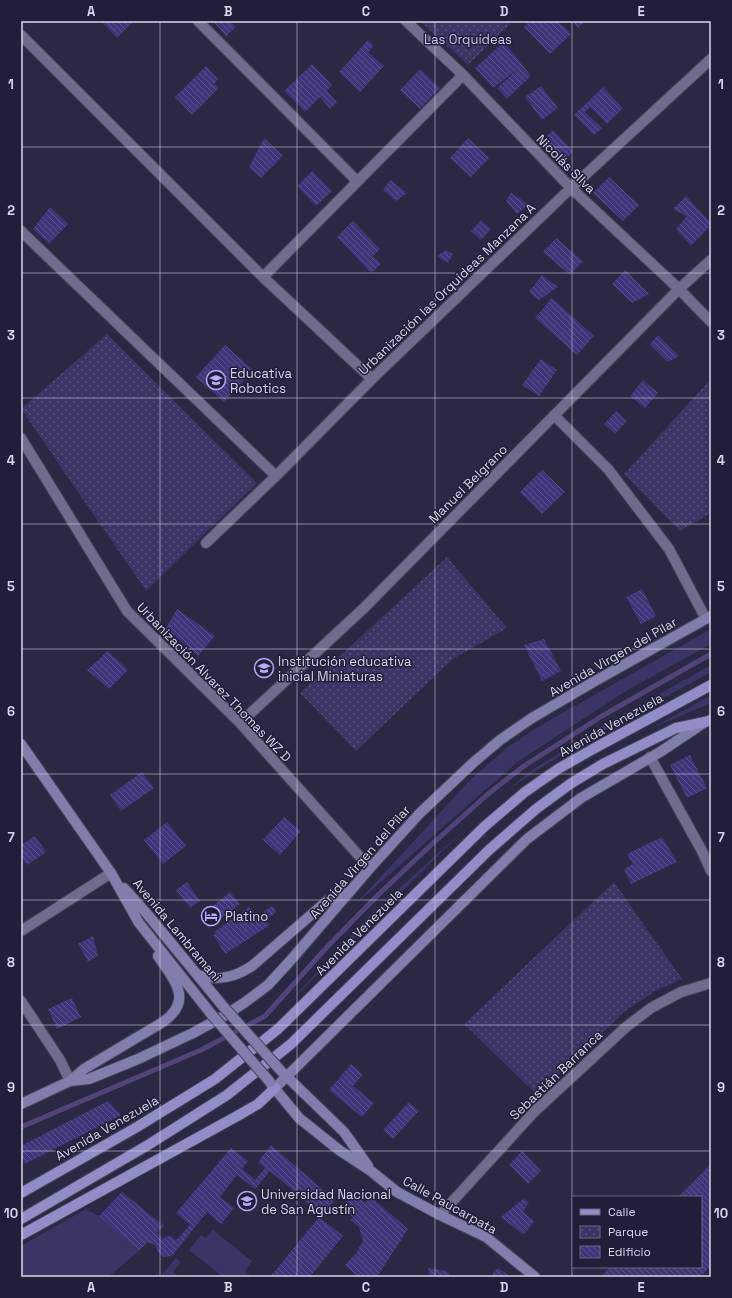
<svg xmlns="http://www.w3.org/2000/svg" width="732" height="1298" viewBox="0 0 732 1298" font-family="'Space Grotesk',sans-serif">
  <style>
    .grass { fill: #3a3564 }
    .park { fill: url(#park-dots) }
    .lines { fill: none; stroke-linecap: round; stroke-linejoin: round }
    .stream { stroke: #524378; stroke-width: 5 }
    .building { fill: url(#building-back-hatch) }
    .street-casing { stroke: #46445b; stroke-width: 12 }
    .secondary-casing { stroke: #46445b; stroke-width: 12 }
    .primary-casing { stroke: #46445b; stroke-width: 12 }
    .street { stroke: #6e6d8d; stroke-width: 10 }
    .secondary { stroke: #807eaa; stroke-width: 10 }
    .primary { stroke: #918ec7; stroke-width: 10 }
    .secondary-bridge-casing { stroke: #46445b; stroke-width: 12; stroke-linecap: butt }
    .secondary-bridge { stroke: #807eaa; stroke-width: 10 }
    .grid { fill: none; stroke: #d7d7e9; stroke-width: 1; stroke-opacity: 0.55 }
    .labels { text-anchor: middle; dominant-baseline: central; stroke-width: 3; stroke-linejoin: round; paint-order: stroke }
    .park-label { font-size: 13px; fill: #cbc9f2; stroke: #201e38 }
    .street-label { font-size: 13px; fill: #d7d7e9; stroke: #201e38 }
    .poi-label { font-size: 13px; fill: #d7d7e9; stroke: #201e38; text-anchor: start }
    .neatline { fill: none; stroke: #d7d7e9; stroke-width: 1.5 }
    .grid-label { font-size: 13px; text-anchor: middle; font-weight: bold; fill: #d7d7e9 }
  </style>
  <defs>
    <pattern id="park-dots" width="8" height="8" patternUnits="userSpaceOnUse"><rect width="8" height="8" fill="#3a3564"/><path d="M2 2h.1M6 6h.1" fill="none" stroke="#56527a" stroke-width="1.8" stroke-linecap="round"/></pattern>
    <pattern id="building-back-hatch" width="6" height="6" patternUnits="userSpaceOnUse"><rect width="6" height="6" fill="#3f3579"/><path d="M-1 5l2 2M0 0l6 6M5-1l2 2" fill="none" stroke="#5a528c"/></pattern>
  </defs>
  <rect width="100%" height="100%" fill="#2a2843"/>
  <path class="grass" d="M711 629V644L626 691 519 761 478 796 354 906 471 779 509 746 541 725Z
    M711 665V672C643 710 572 745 508 790L529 772 595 730Z
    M711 695V703L650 729Z
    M466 828 281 1011 371 914Z
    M86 1209 99 1216 139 1251 108 1277H21V1246Z
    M213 1230 252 1261 245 1271 252 1277H223L189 1250 201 1235 206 1238Z
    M176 1258 181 1262 173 1272 179 1277H160Z"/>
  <path class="park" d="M420 21H513L468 65Z
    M107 334 257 483 146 591 21 409Z
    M711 379V513L680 531 624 474Z
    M447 557 507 628 453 659 356 751 300 693Z
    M614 882 682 979 655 991 624 1012 537 1095 464 1024Z"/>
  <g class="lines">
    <path class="stream" d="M21 1127 201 1050 265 1016 327 947 379 894 431 845 488 794 524 766 602 716 711 654"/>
  </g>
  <path class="building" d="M101 21H134L117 38Z
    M213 21H230L236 27 226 36Z
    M530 21H558L571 34 550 54 524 27Z
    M572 21H585L578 28Z
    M368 40 374 46 368 52 384 66 360 92 339 72Z
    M504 42 531 76 507 99 497 88 519 68 493 88 475 68Z
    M312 64 332 85 327 91 337 102 330 109 320 97 305 112 284 91Z
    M206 66 218 79 214 84 219 88 192 115 175 97Z
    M420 69 440 88 420 109 400 90Z
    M541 86 558 108 542 120 525 97Z
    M603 87 623 108 607 124 590 107 585 112 602 128 594 135 574 115Z
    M553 130 573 151 564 161 543 140Z
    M264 138 283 156 261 178 249 167Z
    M468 138 489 158 471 177 450 158Z
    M312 171 332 191 316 206 297 186Z
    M609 177 639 205 623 221 593 193Z
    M390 180 407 193 396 201 383 190Z
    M511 193 528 204 517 214 506 201Z
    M686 196 711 223V225L691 246 676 229 687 216 673 209Z
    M50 207 68 224 49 244 33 229Z
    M481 220 491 229 481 240 471 231Z
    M353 221 380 249 373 256 381 264 371 273 337 237Z
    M556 238 583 261 570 275 543 252Z
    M446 250 453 254 448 263 437 256Z
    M625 270 649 294 632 303 612 284Z
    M542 275 558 287 539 300 529 292Z
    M552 298 594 336 577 355 535 318Z
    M658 335 679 356 668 362 650 344Z
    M225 345 253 370 224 402 196 377Z
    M541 359 557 370 539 396 522 385Z
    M643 380 658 393 645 408 630 396Z
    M616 411 627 421 615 434 604 424Z
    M542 470 565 492 542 514 520 492Z
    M642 589 656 616 641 624 626 597Z
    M177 609 215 636 198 656 166 628Z
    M544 639 561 671 542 681 524 645Z
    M108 651 128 670 109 689 87 670Z
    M690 755 707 788 687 798 670 765Z
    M142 772 154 788 121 811 110 795Z
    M284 817 301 831 280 855 263 840Z
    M167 822 186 846 163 864 144 840Z
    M35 836 46 852 27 865 21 856V845Z
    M662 837 677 862 631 884 624 869 633 864 627 854Z
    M187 882 200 901 190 908 176 890Z
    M230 892 240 904 209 928 200 916Z
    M272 906 276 912 265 921 270 925 225 954 213 935 215 934 214 932 249 907 258 916Z
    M93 936 98 956 88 962 78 944Z
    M72 998 81 1017 57 1029 48 1009Z
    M351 1064 363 1075 353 1086 374 1103 362 1117 329 1090Z
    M108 1101 121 1115 25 1164 21 1156V1146Z
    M409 1102 419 1111 393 1139 383 1130Z
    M271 1145 335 1200 322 1215 270 1171 255 1189 237 1175 220 1197 234 1208 221 1224 207 1212 172 1256 163 1257 158 1252 156 1246 148 1242 139 1251 99 1216 122 1192 164 1226 157 1232 163 1239 167 1236 172 1237 176 1240 190 1225 176 1213 231 1148 248 1161 242 1169 255 1180 265 1168 258 1162Z
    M522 1151 541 1171 528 1184 509 1164Z
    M711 1164V1266L700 1277H600L610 1267H701V1197H678Z
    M354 1194 365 1203 370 1196 408 1229 377 1277H358L345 1265 357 1252 363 1241 359 1227 350 1220 353 1217 342 1208Z
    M523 1199 529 1202 523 1212 534 1221 524 1235 501 1217Z
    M319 1217 343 1236 310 1277H270Z
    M428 1268 447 1271 451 1277H430Z
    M498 1268 511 1277H490Z"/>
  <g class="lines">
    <defs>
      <path id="street" d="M198 21 357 181
        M406 21 463 75 571 188 679 289 711 322
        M21 35 263 277 372 379
        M21 231 276 476
        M263 277 463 75
        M554 415 608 469 669 549 706 619
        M21 438 127 611 240 723 370 868
        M206 543 276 476 372 379 571 188 711 59
        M240 723 364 608 679 289 711 260
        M650 757 702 851 711 871
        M21 931 111 873
        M21 1001 60 1060 70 1081
        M440 1215 534 1112 626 1027 651 1008 681 992 711 983"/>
      <path id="secondary" d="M21 744 111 873 139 923 212 1015
        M124 888 148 915 222 1005
        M198 975C218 982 235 977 252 966L327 901 348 892
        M282 1072 344 1132 368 1166
        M70 1081 84 1069 163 1022C194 1000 174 980 158 956
        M271 1084 299 1118 339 1150 371 1171 397 1192 440 1215 486 1237 535 1277
        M275 1088 527 839 581 798 660 752 705 722
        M21 1104 70 1081 89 1079 138 1059 193 1033 224 1016 244 1003 268 985 290 961 370 868 420 813 474 762 500 740 532 718 595 681 711 616"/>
      <path id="primary" d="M21 1193 137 1127 215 1079 278 1029 485 826 525 792 558 769 593 749 711 685
        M21 1219 148 1145 227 1095 291 1044 489 850 536 809 570 784 603 764 676 728 705 722 711 720
        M21 1235 239 1115 258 1104 275 1088"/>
    </defs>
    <use href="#street" class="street-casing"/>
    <use href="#secondary" class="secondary-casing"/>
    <use href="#primary" class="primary-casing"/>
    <use href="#street" class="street"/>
    <use href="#secondary" class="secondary"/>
    <use href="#primary" class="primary"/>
    <defs>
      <path id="secondary-bridge" d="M222 1005 281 1071
        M212 1015 270 1082"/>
    </defs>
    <use href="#secondary-bridge" class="secondary-bridge-casing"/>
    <use href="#secondary-bridge" class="secondary-bridge"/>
  </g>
  <path class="grid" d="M160 21V1277M297 21V1277M435 21V1277M572 21V1277M21 147H711M21 273H711M21 398H711M21 524H711M21 649H711M21 774H711M21 900H711M21 1025H711M21 1151H711"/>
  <defs>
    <symbol id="school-ring" viewBox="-11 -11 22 22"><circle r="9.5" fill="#201e38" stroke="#b2adf9" stroke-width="1.5"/><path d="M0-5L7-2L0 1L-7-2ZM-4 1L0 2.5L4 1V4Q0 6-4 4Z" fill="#b2adf9"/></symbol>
    <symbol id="hotel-ring" viewBox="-11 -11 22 22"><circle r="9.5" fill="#201e38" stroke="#b2adf9" stroke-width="1.5"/><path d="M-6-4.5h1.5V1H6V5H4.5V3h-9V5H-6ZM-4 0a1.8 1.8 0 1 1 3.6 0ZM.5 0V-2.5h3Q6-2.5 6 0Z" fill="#b2adf9"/></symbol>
    <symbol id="university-ring" viewBox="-11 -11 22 22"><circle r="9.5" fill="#201e38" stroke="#b2adf9" stroke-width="1.5"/><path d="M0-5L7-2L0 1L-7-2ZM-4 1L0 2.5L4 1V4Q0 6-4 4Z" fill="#b2adf9"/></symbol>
  </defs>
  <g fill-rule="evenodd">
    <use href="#school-ring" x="205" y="369" width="22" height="22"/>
    <use href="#school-ring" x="253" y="657" width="22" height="22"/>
    <use href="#hotel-ring" x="200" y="905" width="22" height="22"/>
    <use href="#university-ring" x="236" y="1190" width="22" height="22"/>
  </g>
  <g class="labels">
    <g class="park-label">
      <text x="468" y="39">Las Orquídeas</text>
    </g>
    <g class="street-label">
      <text transform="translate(566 164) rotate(45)">Nicolás SIlva</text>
      <text transform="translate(447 289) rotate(-44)">Urbanización las Orquídeas Manzana A</text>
      <text transform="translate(468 484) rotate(-45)">Manuel Belgrano</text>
      <text transform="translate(613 657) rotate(-30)">Avenida Virgen del Pilar</text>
      <text transform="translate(214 682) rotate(46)">Urbanización Alvarez Thomas WZ D</text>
      <text transform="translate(611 725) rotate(-29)">Avenida Venezuela</text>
      <text transform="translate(360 862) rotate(-49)">Avenida Virgen del Pilar</text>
      <text transform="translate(177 930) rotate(50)">Avenida Lambramani</text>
      <text transform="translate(359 932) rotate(-45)">Avenida Venezuela</text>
      <text transform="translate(556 1075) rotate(-44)">Sebastián Barranca</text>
      <text transform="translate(107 1128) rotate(-30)">Avenida Venezuela</text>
      <text transform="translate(450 1205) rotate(29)">Calle Paucarpata</text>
    </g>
    <g class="poi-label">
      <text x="230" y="373">Educativa<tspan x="230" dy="15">Robotics</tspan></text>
      <text x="278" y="661">Institución educativa<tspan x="278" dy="15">inicial Miniaturas</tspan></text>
      <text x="225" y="916">Platino</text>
      <text x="261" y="1194">Universidad Nacional<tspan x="261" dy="15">de San Agustín</tspan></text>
    </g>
  </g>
  <rect width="732" height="1298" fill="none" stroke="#201e38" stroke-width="44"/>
  <rect x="572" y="1196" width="130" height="72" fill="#201e38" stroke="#69687f"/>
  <rect x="580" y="1209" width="20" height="6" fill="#918ec7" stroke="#69687f"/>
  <text x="608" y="1216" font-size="12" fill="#d7d7e9">Calle</text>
  <rect x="580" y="1226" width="20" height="12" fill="url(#park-dots)" stroke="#69687f"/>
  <text x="608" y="1236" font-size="12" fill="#d7d7e9">Parque</text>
  <rect x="580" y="1246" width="20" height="12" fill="url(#building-back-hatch)" stroke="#69687f"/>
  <text x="608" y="1256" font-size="12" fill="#d7d7e9">Edificio</text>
  <rect x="22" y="22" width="688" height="1254" class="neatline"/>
  <g class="grid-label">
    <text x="91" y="16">A</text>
    <text x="228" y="16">B</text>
    <text x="366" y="16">C</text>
    <text x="504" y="16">D</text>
    <text x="641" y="16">E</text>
    <text x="11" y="89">1</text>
    <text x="721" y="89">1</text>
    <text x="11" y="215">2</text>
    <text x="721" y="215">2</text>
    <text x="11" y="340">3</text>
    <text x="721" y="340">3</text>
    <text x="11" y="465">4</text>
    <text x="721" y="465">4</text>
    <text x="11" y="591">5</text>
    <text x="721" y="591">5</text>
    <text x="11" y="716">6</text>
    <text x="721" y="716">6</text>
    <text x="11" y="842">7</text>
    <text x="721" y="842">7</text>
    <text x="11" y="967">8</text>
    <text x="721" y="967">8</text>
    <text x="11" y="1092">9</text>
    <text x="721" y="1092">9</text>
    <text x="11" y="1218">10</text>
    <text x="721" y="1218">10</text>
    <text x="91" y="1292">A</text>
    <text x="228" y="1292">B</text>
    <text x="366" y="1292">C</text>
    <text x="504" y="1292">D</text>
    <text x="641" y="1292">E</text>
  </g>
</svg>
